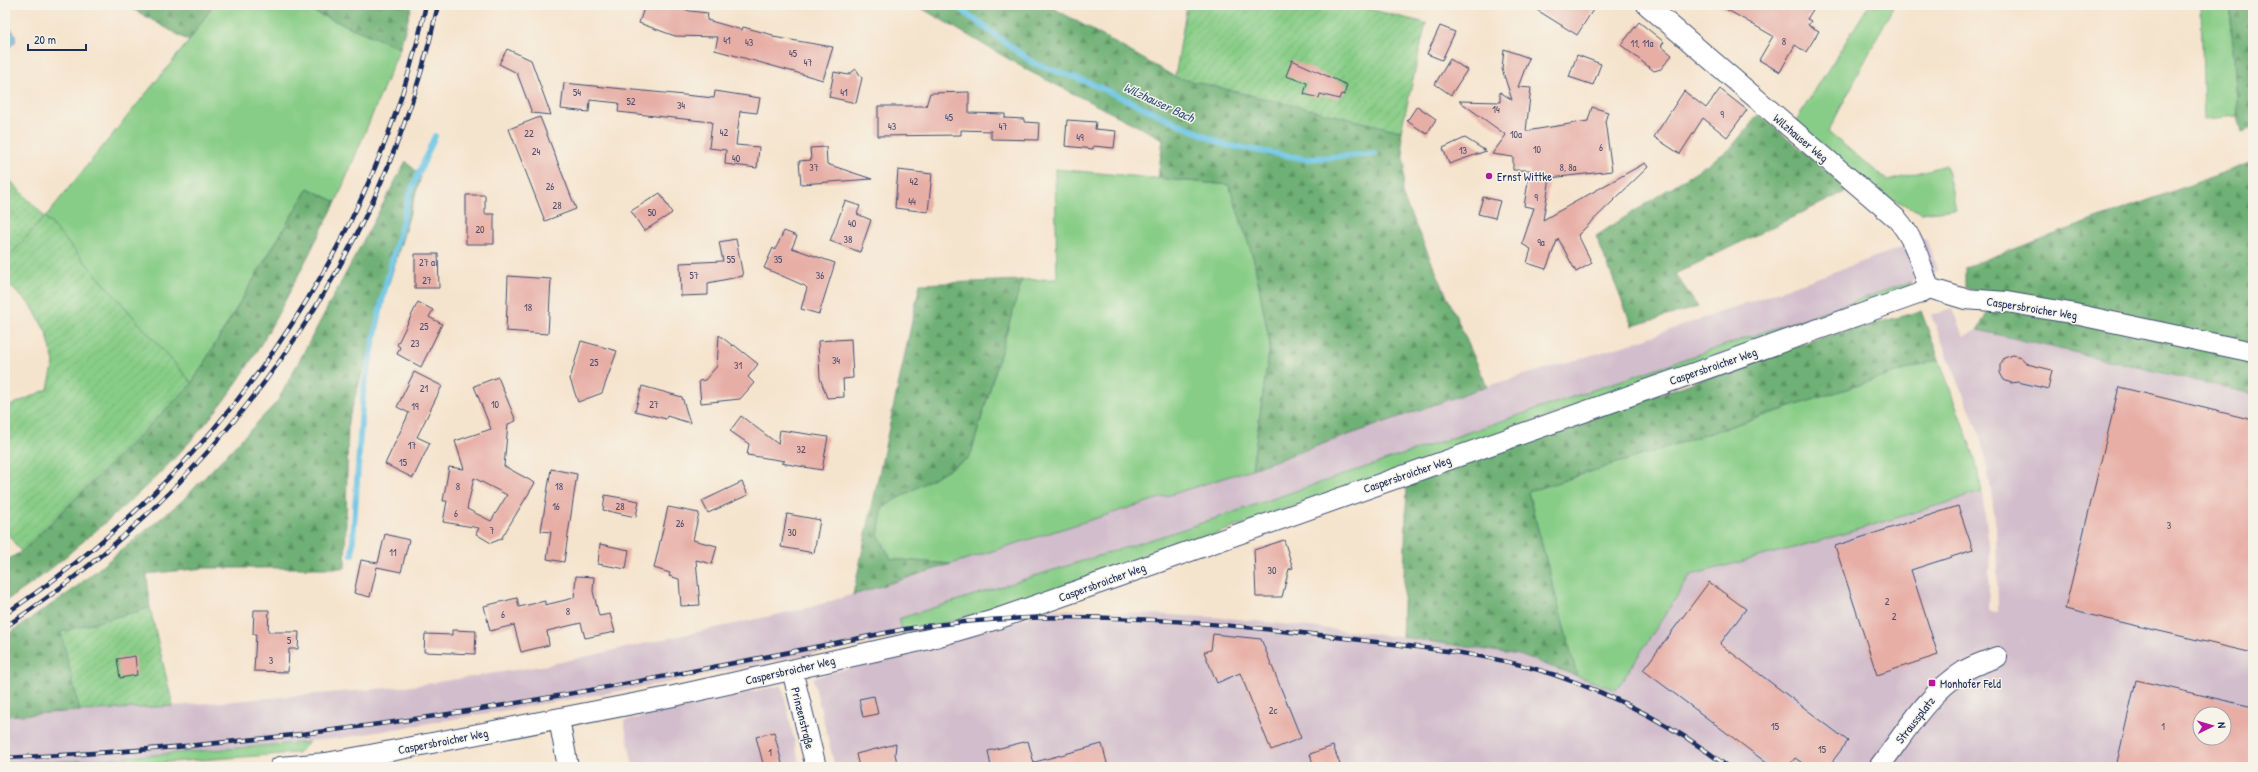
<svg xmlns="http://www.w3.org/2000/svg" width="2258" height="772" viewBox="0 0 2258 772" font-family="'Patrick Hand',sans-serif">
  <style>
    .industrial { fill: #d1bdcb; fill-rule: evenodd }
    .grass { fill: #88cd87; stroke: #527e72 }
    .forest { fill: url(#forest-firs); stroke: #447069 }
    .park { fill: url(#park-dots); stroke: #527e72 }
    .garden { fill: url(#garden-furrows); stroke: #527e72 }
    .water { fill: url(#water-rules); stroke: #427aa2 }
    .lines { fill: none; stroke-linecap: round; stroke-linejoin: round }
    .stream { stroke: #69c4e6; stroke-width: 6 }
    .building { fill: #e7aea6; fill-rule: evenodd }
    .street-casing { stroke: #3c4a6f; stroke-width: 22 }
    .street { stroke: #fff; stroke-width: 20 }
    .rail-casing { stroke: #1b2f5e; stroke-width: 4.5 }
    .rail { stroke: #f7f3e8; stroke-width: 3; stroke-dasharray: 9; stroke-linecap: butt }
    .poi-dot { fill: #b5179e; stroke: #f7f3e8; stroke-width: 1.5 }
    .labels { text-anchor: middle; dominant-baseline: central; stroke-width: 3; stroke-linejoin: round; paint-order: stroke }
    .number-label { font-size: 10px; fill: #4e4f70 }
    .street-label { font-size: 12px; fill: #1b2f5e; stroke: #f7f3e8 }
    .poi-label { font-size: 12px; fill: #1b2f5e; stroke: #f7f3e8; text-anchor: start }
    .water-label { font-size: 13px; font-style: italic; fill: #2e5480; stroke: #f7f3e8 }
  </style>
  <defs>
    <pattern id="forest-firs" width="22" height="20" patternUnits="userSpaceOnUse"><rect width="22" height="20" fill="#6eb074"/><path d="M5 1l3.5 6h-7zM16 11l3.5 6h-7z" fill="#5a9062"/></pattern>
    <pattern id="park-dots" width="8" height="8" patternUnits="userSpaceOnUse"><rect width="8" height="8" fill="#88cd87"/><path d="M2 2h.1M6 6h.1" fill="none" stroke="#75b077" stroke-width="1.8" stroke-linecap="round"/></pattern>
    <pattern id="garden-furrows" width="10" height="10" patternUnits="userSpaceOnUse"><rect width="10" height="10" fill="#88cd87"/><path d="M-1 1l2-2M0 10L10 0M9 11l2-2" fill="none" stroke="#75b077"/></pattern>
    <pattern id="water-rules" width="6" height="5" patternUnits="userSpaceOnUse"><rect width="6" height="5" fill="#69c4e6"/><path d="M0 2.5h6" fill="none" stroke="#56a0be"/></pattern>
  </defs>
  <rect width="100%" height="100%" fill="#f7f3e8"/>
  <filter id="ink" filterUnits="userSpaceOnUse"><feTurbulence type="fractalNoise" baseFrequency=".025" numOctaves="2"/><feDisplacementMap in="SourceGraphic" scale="8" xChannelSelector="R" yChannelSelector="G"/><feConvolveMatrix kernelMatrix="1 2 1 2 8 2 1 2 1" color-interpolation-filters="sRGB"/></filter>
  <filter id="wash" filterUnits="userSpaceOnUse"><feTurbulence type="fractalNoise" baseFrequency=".012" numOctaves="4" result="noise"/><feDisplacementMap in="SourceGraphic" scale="16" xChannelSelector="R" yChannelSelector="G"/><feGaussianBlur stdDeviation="0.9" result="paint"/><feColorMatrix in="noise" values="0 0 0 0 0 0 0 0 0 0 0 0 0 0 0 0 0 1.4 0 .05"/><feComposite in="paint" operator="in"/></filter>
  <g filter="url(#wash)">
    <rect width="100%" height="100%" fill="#f5e4cd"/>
    <path class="industrial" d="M1926 239 1938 271 1908 283 1178 531 898 619 903 635 677 681 341 738 92 760 5 764V716L173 706 412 686 547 665 812 607 1252 469 1487 386 1630 344Z
      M1953 309 1964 336 1978 330 2253 394V767H835L813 678 1003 626 1053 609 1228 618 1402 637 1519 655 1616 690 1691 575 1823 540 1982 492 1990 551 1988 611 1998 612 1996 528 1990 484 1980 435 1931 315ZM2200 714H2224V738H2200Z
      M782 685 800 767H633L624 721Z"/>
    <path class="grass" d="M213 5H297L400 48 336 202 308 188 192 383 45 217 189 41Z
      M1869 5H1894L1828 132 1888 181 1946 165 1956 209 1922 213 1880 193 1793 125Z
      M2201 5H2230L2238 116 2204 119Z
      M1055 169 1229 185 1254 260 1270 345 1252 469 951 564 891 559 878 534 883 506 970 457 1022 280 1057 279Z
      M1911 282 1907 290 1040 596 903 635 898 619 1178 531Z
      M1939 359 1975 458 1982 492 1823 540 1691 575 1616 690 1577 676 1528 492Z
      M309 742 298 753 102 767H5V764L92 760Z"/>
    <path class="forest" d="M126 5H213L189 41Z
      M297 5H412L400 48Z
      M916 5H1048L1175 77 1401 131 1405 167 1402 195 1487 386 1252 469 1270 345 1254 260 1229 185 1158 178 1163 139 1029 71Z
      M2230 5H2253V128L2242 132 2238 116Z
      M1759 114 1849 190 1675 274 1698 307 1632 326 1596 236 1729 150Z
      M406 161 421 176 348 421 345 568H203L147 574 150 608 61 632 80 711 5 716V636L70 592 182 501 277 402Z
      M2253 162V394L1978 330 1989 308 1990 294 1965 288V267Z
      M308 188 336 202C308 254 283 309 252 359 212 425 158 478 100 527 69 553 40 581 5 601V561L21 552 192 383Z
      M1022 280 970 457 883 507 878 534 891 559 951 564 853 595 920 284Z
      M1921 311 1939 359 1528 492 1577 676 1519 655 1402 637 1407 483 1814 340Z"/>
    <path class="park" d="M5 175 45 217 5 261Z"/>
    <path class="garden" d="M1187 5H1352L1426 23 1401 131 1175 77Z
      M45 217 192 383 21 552 5 530V408L48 389 54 362 47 334 31 305 5 282V261Z
      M150 608 173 706 80 711 61 632Z"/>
    <path class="water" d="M5 27C13 28 17 34 15 42L10 47 5 48Z"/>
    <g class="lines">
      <path class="stream" d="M955 5 1033 63 1090 83 1225 145 1307 159 1374 154
        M352 555 363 393 383 296 409 196 435 136"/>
    </g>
    <g id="blocks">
      <path class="building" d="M645 5H673L690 11 708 13 707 20 742 30 743 27 773 35V37L833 47 823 80 715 50 718 37 675 36 639 23Z
        M1529 5H1596L1577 35Z
        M1719 5H1816L1807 19 1811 21 1808 25 1819 31 1806 52 1795 45 1780 72 1759 60 1773 36Z
        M1639 22 1664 42 1661 46 1672 55 1661 69 1654 71 1621 45Z
        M1440 26 1455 32 1442 60 1427 54Z
        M507 49 531 60 551 115 532 113 517 73 499 64Z
        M1504 49 1529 58 1518 87 1531 88 1526 131 1588 121 1592 107 1608 112 1605 121 1612 171 1550 178 1543 220 1645 163 1648 167 1578 235 1592 263 1576 272 1558 238 1546 269 1527 263 1531 249 1522 244 1534 208 1524 206 1530 170H1513V157L1492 154 1506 135 1459 101 1500 102V92L1512 100 1502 69Z
        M1577 55 1601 64 1593 85 1569 77Z
        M1450 59 1467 70 1451 95 1435 84Z
        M1292 60 1347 85 1344 95 1341 94 1339 99 1320 94 1319 98 1304 94 1307 83 1286 76Z
        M856 69 862 78 856 103 829 97 834 72 848 75Z
        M564 83 714 98 715 91 760 98 757 113 740 111 736 145 759 147 757 168 725 164 726 150 709 148 712 122 618 112 619 103 590 100 589 112 561 109Z
        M1720 89 1747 110 1727 137 1703 118 1680 154 1654 137 1684 91 1706 108Z
        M969 92V113L1005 114V118L1024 119V122L1039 123 1038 140 991 139V131L961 130V135L878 136V106H926L930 93Z
        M1417 106 1436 119 1427 134 1407 121Z
        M540 117 576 209 545 221 509 129Z
        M1067 120 1096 122 1095 129 1116 131 1114 148 1093 146V149L1065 146Z
        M1465 138 1486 151 1449 164 1443 148Z
        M826 147 827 164 872 179 801 184 799 161 811 160 810 148Z
        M898 170 932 174 928 212 895 208Z
        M660 193 672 213 644 231 631 211Z
        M466 195H485V214H494V244H466Z
        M1483 197 1500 201 1495 218 1478 214Z
        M845 201 860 206 857 214 871 220 860 252 830 241Z
        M784 231 797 236 792 248 835 263 819 314 801 309 807 288 805 286 764 268 773 248 775 250Z
        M736 239 743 276 708 283V295L681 296 680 263 723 261 719 242Z
        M415 254H438L439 288H415Z
        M508 276 551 279 548 334 506 331Z
        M418 302 433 310 429 317 442 324 421 367 397 354 400 347 397 345Z
        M719 335 733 346 734 345 758 364 748 377 754 383 740 399 701 403 699 381 705 380 717 366Z
        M851 339 853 378 843 379 844 397 827 398 820 378 818 341Z
        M581 341 617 351 602 393 578 402 570 379Z
        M2013 355 2021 357 2027 364 2052 370 2048 389 2018 382 2011 383 2004 380 2000 373V365L2004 358Z
        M414 372 442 386 417 437 430 443 413 478 385 464 409 413 397 407Z
        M498 377 516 421 508 424 504 466 535 483 501 539 491 543 476 534 479 528 443 522 447 501H443L449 467 464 469 455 441 491 429 474 386ZM474 478 507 495 491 521 467 509Z
        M642 386 682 397 690 423 667 416 666 419 635 411Z
        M2119 387 2253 420V653L2065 609Z
        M741 416 778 444 780 430 828 437 822 470 781 463 785 461 747 455 749 444 730 431Z
        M551 469 577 474 564 562 547 559 551 532 541 531Z
        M742 482 748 495 708 513 702 501Z
        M605 495 639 501 636 517 603 510Z
        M1958 506 1973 550 1911 570 1938 655 1877 675 1835 546Z
        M668 507 699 513 693 540 717 546 712 564 696 560 700 605 681 606 679 579 669 576 670 573 654 568Z
        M787 514 820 520 814 553 781 547Z
        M385 534 409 540 401 572 377 567 370 597 354 593 361 560 378 563Z
        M1284 540 1293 568 1289 569 1282 597H1256L1254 550Z
        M600 544 629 550 626 569 598 564Z
        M576 576 594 577 593 591 599 616 610 614 615 632 585 638 581 623 547 631 549 645 521 652 514 625 490 631 484 606 517 598 519 607 545 601V605L574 598Z
        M1709 582 1746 609 1720 644 1848 741 1828 767H1808L1795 758 1788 767H1772L1643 670Z
        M254 610H269L268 632H299L298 649H289L288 672 254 671 256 634H253Z
        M452 630 476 631 475 654 424 652 425 634 452 635Z
        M1213 634 1261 639 1301 738 1271 750 1240 673 1217 683 1204 652 1211 650Z
        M135 656 137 675 120 678 117 659Z
        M2136 680 2253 707V767H2116ZM2200 714H2224V738H2200Z
        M874 696 878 714 863 717 859 699Z
        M774 732 783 767H764L756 737Z
        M1028 741 1035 767H991L988 751Z
        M896 744 895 754 898 767H859L856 754Z
        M1102 744 1108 767H1035V762Z
        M1333 746 1341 767H1314L1310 754Z"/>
    </g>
  </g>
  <g filter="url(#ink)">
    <use href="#blocks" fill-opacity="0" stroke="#3c4a6f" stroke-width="1"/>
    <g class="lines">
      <defs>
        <path id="street" d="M1647 5 1897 219C1915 239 1920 262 1929 288
          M1929 288 1965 299 2007 302 2070 313 2253 352
          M792 670 816 767
          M559 719 568 767
          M280 767 326 763 370 755 674 696 929 639 994 620 1091 586 1918 294 1929 288
          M1879 767C1905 733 1927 694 1964 671 1973 665 1987 661 1997 657"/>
      </defs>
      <use href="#street" class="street-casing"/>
      <use href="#street" class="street"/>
      <defs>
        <path id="rail" d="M5 614C215 476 373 251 426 5
          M5 627C220 485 384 259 438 5
          M5 758C151 752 297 737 442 715 597 691 751 660 905 629 1054 606 1204 621 1353 639 1420 648 1490 653 1555 675 1617 696 1676 727 1728 767"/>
      </defs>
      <use href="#rail" class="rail-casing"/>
      <use href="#rail" class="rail"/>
    </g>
  </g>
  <g class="poi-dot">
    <circle cx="1489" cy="176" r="4"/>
    <rect x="1928" y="679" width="8" height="8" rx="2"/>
  </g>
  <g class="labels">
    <g class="number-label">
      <text x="727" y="40">41</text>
      <text x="1784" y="41">8</text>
      <text x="749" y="42">43</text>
      <text x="1642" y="43">11, 11a</text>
      <text x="793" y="53">45</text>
      <text x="808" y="62">47</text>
      <text x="577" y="92">54</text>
      <text x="844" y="92">41</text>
      <text x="631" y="101">52</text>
      <text x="681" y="105">34</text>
      <text x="1496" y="109">14</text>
      <text x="1722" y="114">9</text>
      <text x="949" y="117">45</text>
      <text x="892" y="126">43</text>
      <text x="1003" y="126">47</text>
      <text x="724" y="132">42</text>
      <text x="529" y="133">22</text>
      <text x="1516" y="134">10a</text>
      <text x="1080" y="137">49</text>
      <text x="1601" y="147">6</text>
      <text x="1537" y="149">10</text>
      <text x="1463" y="150">13</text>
      <text x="536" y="151">24</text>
      <text x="736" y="158">40</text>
      <text x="814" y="167">37</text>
      <text x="1568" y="167">8, 8a</text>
      <text x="914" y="181">42</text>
      <text x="550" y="186">26</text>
      <text x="1536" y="197">9</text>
      <text x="912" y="201">44</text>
      <text x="557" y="205">28</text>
      <text x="652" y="212">50</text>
      <text x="852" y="223">40</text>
      <text x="480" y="229">20</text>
      <text x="848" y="239">38</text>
      <text x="1541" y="242">9a</text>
      <text x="731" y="259">55</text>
      <text x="778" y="259">35</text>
      <text x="427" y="262">27 a</text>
      <text x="694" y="275">57</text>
      <text x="820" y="275">36</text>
      <text x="427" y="280">27</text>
      <text x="528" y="307">18</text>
      <text x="424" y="326">25</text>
      <text x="415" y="343">23</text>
      <text x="836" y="360">34</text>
      <text x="594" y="362">25</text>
      <text x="738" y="365">31</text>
      <text x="424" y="388">21</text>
      <text x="495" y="404">10</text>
      <text x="654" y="404">27</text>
      <text x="415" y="406">19</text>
      <text x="412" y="445">17</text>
      <text x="801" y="449">32</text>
      <text x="403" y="462">15</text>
      <text x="458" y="486">8</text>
      <text x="559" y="486">18</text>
      <text x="556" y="506">16</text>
      <text x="620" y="506">28</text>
      <text x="456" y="513">6</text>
      <text x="680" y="523">26</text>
      <text x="2169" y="525">3</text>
      <text x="492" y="530">7</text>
      <text x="792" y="532">30</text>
      <text x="393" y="552">11</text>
      <text x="1272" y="570">30</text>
      <text x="1887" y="601">2</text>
      <text x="568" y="611">8</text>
      <text x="503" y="614">6</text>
      <text x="1894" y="616">2</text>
      <text x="289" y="640">5</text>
      <text x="271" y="660">3</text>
      <text x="1273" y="710">2c</text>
      <text x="1775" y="726">15</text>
      <text x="2163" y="726">1</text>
      <text x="1822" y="749">15</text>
      <text x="770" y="752">1</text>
    </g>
    <g class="street-label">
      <text transform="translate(1801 138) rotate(40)">Wilzhauser Weg</text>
      <text transform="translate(2032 308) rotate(9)">Caspersbroicher Weg</text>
      <text transform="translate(1713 366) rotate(-19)">Caspersbroicher Weg</text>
      <text transform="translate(1407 474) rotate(-19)">Caspersbroicher Weg</text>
      <text transform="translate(1102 582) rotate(-20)">Caspersbroicher Weg</text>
      <text transform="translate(790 670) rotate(-13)">Caspersbroicher Weg</text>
      <text transform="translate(803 718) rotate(76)">Prinzenstraße</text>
      <text transform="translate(1915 720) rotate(-52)">Straussplatz</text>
      <text transform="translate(443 741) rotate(-11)">Caspersbroicher Weg</text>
    </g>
    <g class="poi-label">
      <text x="1497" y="176">Ernst Wittke</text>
      <text x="1940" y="683">Monhofer Feld</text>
    </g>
    <g class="water-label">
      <text transform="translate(1159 102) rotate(25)">Wilzhauser Bach</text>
    </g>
  </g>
  <rect width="2258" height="772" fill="none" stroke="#f7f3e8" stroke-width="20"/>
  <g transform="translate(2212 726) rotate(85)"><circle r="19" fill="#f7f3e8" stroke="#9fa5b1"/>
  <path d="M0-3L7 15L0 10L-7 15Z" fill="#b5179e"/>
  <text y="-6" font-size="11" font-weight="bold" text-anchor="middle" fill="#1b2f5e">N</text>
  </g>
  <path d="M28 44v6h58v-6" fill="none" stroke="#1b2f5e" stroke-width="2"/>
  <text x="34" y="44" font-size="12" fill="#1b2f5e" stroke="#f7f3e8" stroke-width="3" paint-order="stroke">20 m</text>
</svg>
